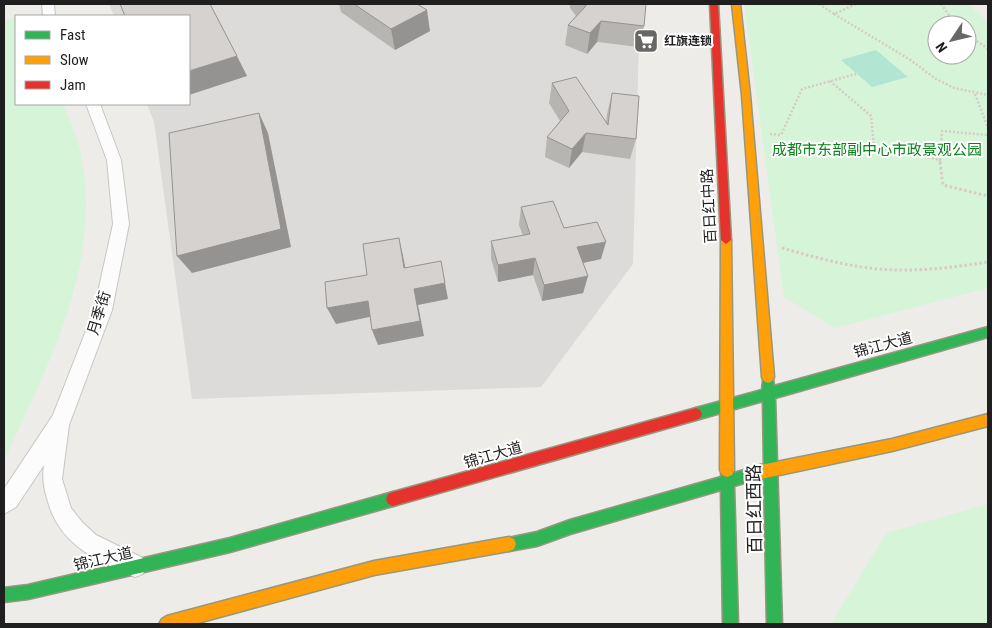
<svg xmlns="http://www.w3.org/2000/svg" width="992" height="628" viewBox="0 0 992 628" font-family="'Roboto Condensed','Noto Sans SC',sans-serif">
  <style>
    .residential { fill: #dddbd9 }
    .park { fill: #d6f4d8; fill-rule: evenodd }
    .pitch { fill: #b3e5d3 }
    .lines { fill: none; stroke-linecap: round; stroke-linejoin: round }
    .street-casing { stroke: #c6c6c4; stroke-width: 2 }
    .fast-casing { stroke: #95987f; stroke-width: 3 }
    .slow-casing { stroke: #95987f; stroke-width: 3 }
    .jam-casing { stroke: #95987f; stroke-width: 3 }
    .path-far1 { stroke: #d7cac7; stroke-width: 2.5; stroke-dasharray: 2 2; stroke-linecap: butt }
    .path { stroke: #d7cac7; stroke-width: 3; stroke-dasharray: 2.5 2.5; stroke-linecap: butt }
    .street { fill: #fcfcfc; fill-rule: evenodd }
    .fast { fill: #30b455; fill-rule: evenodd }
    .slow { fill: #ff9f0a; fill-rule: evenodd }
    .jam { fill: #e5322d; fill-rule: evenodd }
    .wall { fill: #b7b5b2 }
    .shaded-wall { fill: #959391 }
    .building { fill: #d5d2cf; stroke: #959391 }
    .labels { text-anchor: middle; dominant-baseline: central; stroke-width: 4; stroke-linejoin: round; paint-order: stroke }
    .far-poi-label { font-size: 12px; font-weight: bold; fill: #1f1f1f; stroke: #fff; text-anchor: start }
    .park-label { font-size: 15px; fill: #0a811b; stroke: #fff }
    .street-label { font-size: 15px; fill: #1f1f1f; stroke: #fff }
    .near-street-label { font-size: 18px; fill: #1f1f1f; stroke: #fff }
  </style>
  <rect width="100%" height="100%" fill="#eeece8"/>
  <path class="residential" d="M109 4H640L633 264 541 387 192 399 154 122 147 104H189V16H114Z"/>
  <path class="park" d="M744 4H968L988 22V288L835 328 784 297ZM937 25H967V55H937Z
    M16 16V104H63C69 119 77 134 80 150 105 260 48 365 4 461V22Z
    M988 504V624H831L886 533Z"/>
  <path class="pitch" d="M876 50 908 77 872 87 841 60Z"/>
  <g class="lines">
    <defs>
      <path id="street" d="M42 4H54L55 16H43Z
        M86 104H100L121 160 129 224 112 310 69 425 62 479 71 508 82 522 96 535 143 558 146 566 143 574 135 577C97 561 60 545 48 502 44 489 42 479 44 465L16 507 4 514V489L53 415 94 310 113 224 107 160Z"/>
      <path id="fast" d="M988 327V337L775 398 782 624H767L764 477 734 486 738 624H723L721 490 570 534 537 546 509 551 504 549 502 544 504 539 537 532 570 520 721 477 722 465 727 463 732 465 734 473 761 465 764 467 763 401 696 420 692 418 690 414 692 410 696 408 762 390 764 373 768 371 772 373 774 386Z
        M393 492 398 494 400 499 398 504 393 506 230 552 28 599 4 602V588L28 585 230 538Z"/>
      <path id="slow" d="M732 4H740L750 95 774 377 772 381 768 383 764 381 762 377 742 95Z
        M726 236 731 240 734 470 732 475 727 477 722 475 720 470 721 240Z
        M988 414V426L892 451 761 479 756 477 754 472 756 467 761 465 892 439Z
        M509 537 514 539 516 544 514 549 509 551 374 575 194 624H159L162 619 167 616 374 561Z"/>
      <path id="jam" d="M710 4H718L731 240 726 244 721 240Z
        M696 408 700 410 702 414 700 418 696 420 393 506 388 504 386 499 388 494 393 492Z"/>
    </defs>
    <use href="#street" class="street-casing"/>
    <use href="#fast" class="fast-casing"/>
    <use href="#slow" class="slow-casing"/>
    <use href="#jam" class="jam-casing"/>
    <path class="path-far1" d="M819 4 834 14 856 4
      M941 4 956 25
      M834 14 909 59 936 79 954 88 988 95
      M967 34 988 49
      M830 81 871 116 874 147 940 160V163
      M975 94 988 128
      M770 134 781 135 802 89 856 74
      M940 160 942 131 988 135"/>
    <path class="path" d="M940 162 943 185 988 196
      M782 248C810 256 839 264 869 268 908 273 949 268 988 262"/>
    <use href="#street" class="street"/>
    <use href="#fast" class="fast"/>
    <use href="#slow" class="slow"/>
    <use href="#jam" class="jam"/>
  </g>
  <path class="wall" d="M339 4H417L430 31 395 50 341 12Z
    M570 4H646L644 26 639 47 597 42 587 54 565 45 568 25 576 16 570 8Z
    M552 83 606 123 607 114 612 93 636 139 630 159 582 152 569 168 545 157 547 137 560 121 549 103Z
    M521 207 564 228 601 259 583 263 588 276 583 293 542 301 533 275 498 282 491 259V241L523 236 519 225Z"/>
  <path class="shaded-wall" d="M427 10 430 31 395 50 391 29Z
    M601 21 597 42 587 54 590 33Z
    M237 56 247 76 189 95V71Z
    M259 113 268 133 291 247 192 273 177 256Z
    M586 133 582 152 569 168 572 149Z
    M399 238 403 256 409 285 404 268Z
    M606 242 601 259 573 265 577 247Z
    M535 258 533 275 498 282V265Z
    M588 276 583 293 542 301 544 285Z
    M445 283 448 299 418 305 424 336 378 345 372 330 414 289Z
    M368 301 374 316 336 324 327 308Z"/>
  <path class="building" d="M120 4H210L237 56 189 71V16H125Z
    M354 4H417L427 10 391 29Z
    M585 4H646L644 26 601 21 590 33 568 25 586 6Z
    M576 77 608 125 612 93 639 96 636 139 586 133 572 149 547 137 569 111 552 83Z
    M259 113 281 229 177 256 169 133Z
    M553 201 564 228 597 222 606 242 577 247 588 276 544 285 535 258 498 265 491 241 530 234 521 207Z
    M399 238 404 268 441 261 445 283 414 289 420 321 372 330 368 301 327 308 325 282 367 275 363 244Z"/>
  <defs>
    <symbol id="supermarket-square" viewBox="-11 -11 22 22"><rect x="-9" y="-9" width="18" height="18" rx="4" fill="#676765" stroke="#fff"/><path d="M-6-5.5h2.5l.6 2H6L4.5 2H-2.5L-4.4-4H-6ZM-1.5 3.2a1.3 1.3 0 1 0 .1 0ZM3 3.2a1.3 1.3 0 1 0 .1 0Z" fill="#fff"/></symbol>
  </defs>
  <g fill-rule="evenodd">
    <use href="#supermarket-square" x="632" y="27" width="28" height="28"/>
  </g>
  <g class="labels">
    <g class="far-poi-label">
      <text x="664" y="41">红旗连锁</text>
    </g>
    <g class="park-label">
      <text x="877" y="150">成都市东部副中心市政景观公园</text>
    </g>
    <g class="street-label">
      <text transform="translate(709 206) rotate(-93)">百日红中路</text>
      <text transform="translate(99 313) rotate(-73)">月季街</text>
      <text transform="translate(883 345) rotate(-15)">锦江大道</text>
      <text transform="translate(493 455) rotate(-16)">锦江大道</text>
      <text transform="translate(103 559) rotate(-13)">锦江大道</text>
    </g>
    <g class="near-street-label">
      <text transform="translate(754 509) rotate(-91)">百日红西路</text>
    </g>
  </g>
  <rect width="992" height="628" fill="none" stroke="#1f1f1f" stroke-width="10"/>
  <rect x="15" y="15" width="175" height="90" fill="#ffffff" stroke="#a5a5a5"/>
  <rect x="25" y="31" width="25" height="8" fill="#30b455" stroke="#a5a5a5"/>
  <text x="60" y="40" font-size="15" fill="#1f1f1f">Fast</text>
  <rect x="25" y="56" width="25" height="8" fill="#ff9f0a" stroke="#a5a5a5"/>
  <text x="60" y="65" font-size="15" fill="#1f1f1f">Slow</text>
  <rect x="25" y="81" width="25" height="8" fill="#e5322d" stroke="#a5a5a5"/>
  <text x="60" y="90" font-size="15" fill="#1f1f1f">Jam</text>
  <g transform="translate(952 40) rotate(235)"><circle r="24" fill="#ffffff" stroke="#a5a5a5"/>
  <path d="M0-4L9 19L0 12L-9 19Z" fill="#676765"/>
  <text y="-8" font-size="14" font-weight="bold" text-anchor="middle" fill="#1f1f1f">N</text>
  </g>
</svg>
